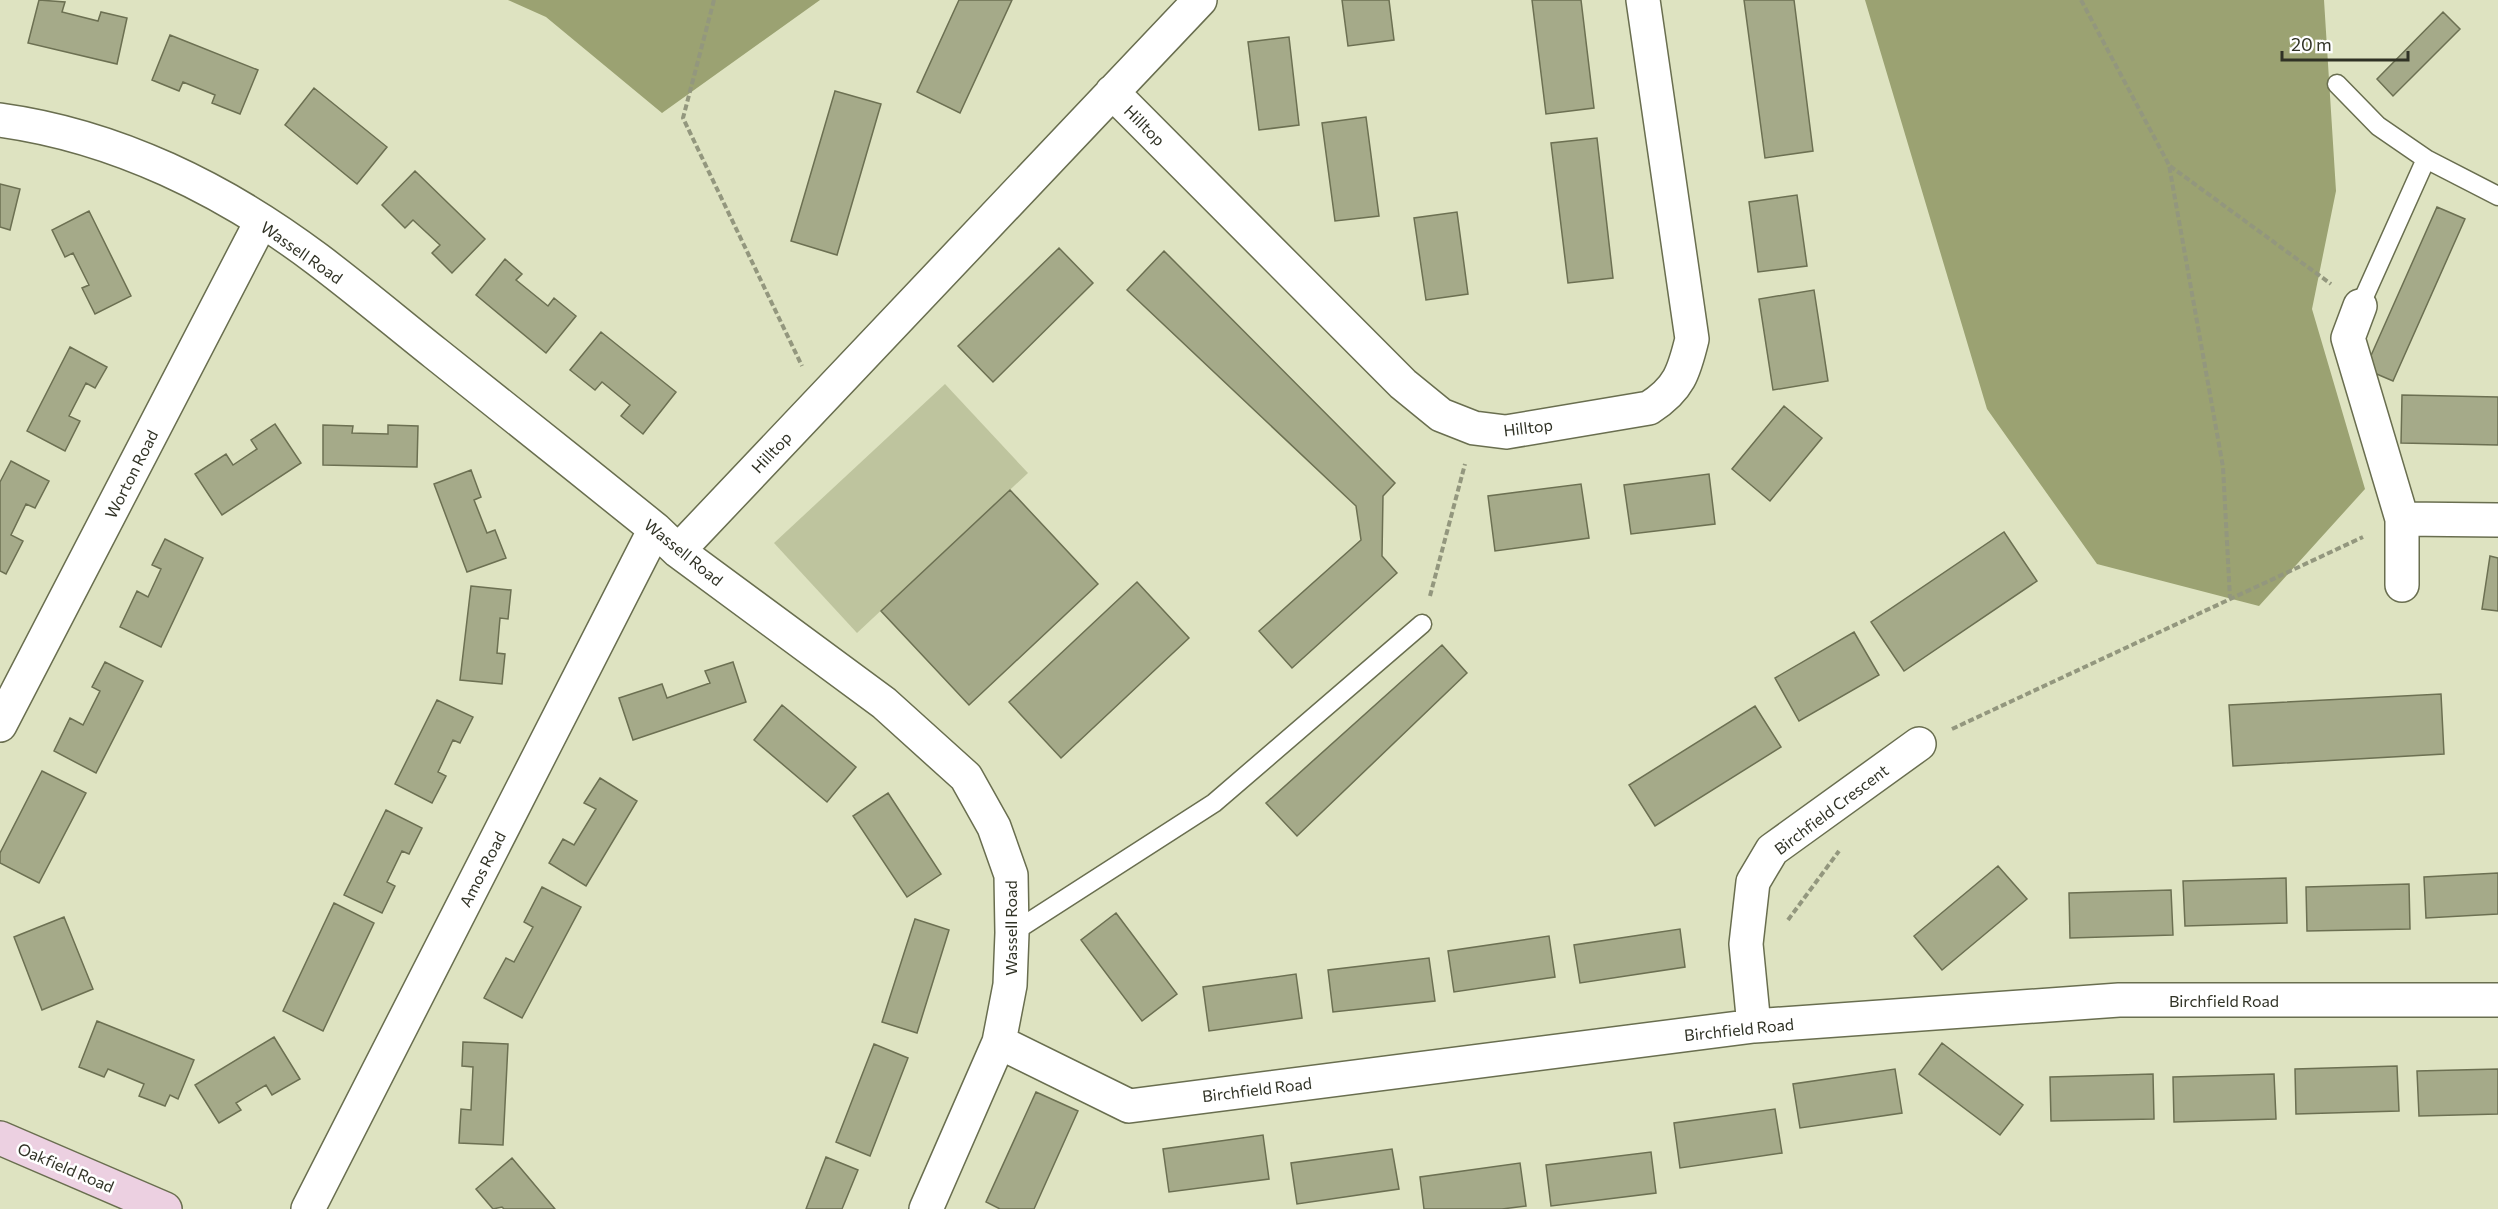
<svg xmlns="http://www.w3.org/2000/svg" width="2498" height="1209" viewBox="0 0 2498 1209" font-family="Commissioner,sans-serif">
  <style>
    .green { fill: #bec49e }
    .forest { fill: #9ba272 }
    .building { fill: #a5aa89; stroke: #6c7052; stroke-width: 1.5 }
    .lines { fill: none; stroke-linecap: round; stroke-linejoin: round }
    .lane-casing { stroke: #696e4f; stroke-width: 21 }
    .street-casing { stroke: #696e4f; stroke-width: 36 }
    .secondary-casing { stroke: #696e4f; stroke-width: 36 }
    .path { stroke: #93977e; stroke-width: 4; stroke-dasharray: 6 3; stroke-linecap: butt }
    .lane { stroke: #fff; stroke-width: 18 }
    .street { stroke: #fff; stroke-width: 33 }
    .secondary { stroke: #ecd0e1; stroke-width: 33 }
    .labels { text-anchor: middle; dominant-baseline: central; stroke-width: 5; stroke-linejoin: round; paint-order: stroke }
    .street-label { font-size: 16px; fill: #303225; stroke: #fff }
  </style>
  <rect width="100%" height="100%" fill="#dee3c1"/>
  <path class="green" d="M945 384 1028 473 857 633 774 543Z"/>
  <path class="forest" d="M508 0H820L662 113 546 17Z
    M1865 0H2324L2336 191 2312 309 2365 489 2259 606 2097 564 1987 409Z"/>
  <path class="building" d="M39 0 65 2 62 12 98 21 101 12 127 18 117 64 28 43Z
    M959 0H1012L960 113 917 92Z
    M1342 0H1389L1394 40 1348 46Z
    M1532 0H1581L1594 108 1546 114Z
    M1744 0H1794L1813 151 1765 158Z
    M2443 12 2460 29 2393 96 2377 79Z
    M170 35 258 70 240 114 212 103 215 95 183 82 179 91 152 80Z
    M1289 37 1299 125 1259 130 1248 42Z
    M314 88 387 147 357 184 285 125Z
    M835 91 881 104 837 255 791 241Z
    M1366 117 1379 216 1335 221 1322 123Z
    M1597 138 1613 278 1568 283 1551 143Z
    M415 171 485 239 452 273 432 253 440 245 413 220 405 228 382 205Z
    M0 184 20 189 10 230 0 227Z
    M1797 195 1807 266 1758 272 1749 202Z
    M2437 207 2465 219 2393 381 2365 369Z
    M89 211 131 296 95 314 82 288 89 285 73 253 65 257 52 230Z
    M1457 212 1468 294 1426 300 1414 218Z
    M1059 248 1093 283 993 382 958 346Z
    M1164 251 1395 483 1383 496 1382 556 1397 573 1292 668 1259 631 1361 540 1356 506 1127 290Z
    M505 259 522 274 516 280 548 306 554 298 576 316 546 353 476 295Z
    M1814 290 1828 381 1773 390 1759 299Z
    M601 332 676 392 643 434 621 416 630 405 602 382 595 390 570 370Z
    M70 347 107 367 95 388 86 383 69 416 80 421 65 451 27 431Z
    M2402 395 2498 397V445L2401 443Z
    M1784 406 1822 438 1770 501 1732 469Z
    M275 424 301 463 222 515 195 474 226 454 233 465 257 449 251 440Z
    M323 425 353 426 352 433 388 434V425L418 426 417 467 323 465Z
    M11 461 49 481 35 508 26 504 11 535 23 541 6 574 0 571V482Z
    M471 470 481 497 474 500 487 533 495 530 506 558 467 572 434 484Z
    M1709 474 1715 524 1631 534 1624 485Z
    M1581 484 1589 538 1495 551 1488 496Z
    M1010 490 1098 584 969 705 881 611Z
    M2004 532 2037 581 1904 671 1871 622Z
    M165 539 203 558 161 647 120 627 137 591 148 597 161 569 152 565Z
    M2490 556 2498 558V611L2482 609Z
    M1137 582 1189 638 1061 758 1009 702Z
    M471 586 511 590 508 619 500 618 497 653 505 654 502 684 460 680Z
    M1854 632 1879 675 1799 721 1775 678Z
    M1442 645 1467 673 1297 836 1266 803Z
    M105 662 143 681 96 773 54 751 70 718 83 725 100 691 92 687Z
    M733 662 746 702 633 740 619 698 662 684 667 698 710 683 705 671Z
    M2441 694 2444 754 2233 766 2229 705Z
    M437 700 473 717 460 743 453 740 438 772 446 776 432 803 395 784Z
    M782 705 856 767 827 802 754 740Z
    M1755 706 1781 747 1655 826 1629 785Z
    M42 771 86 793 39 883 0 863V853Z
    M600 778 637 801 586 886 549 863 563 839 574 845 596 809 584 803Z
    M888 793 941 874 907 897 853 816Z
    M386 810 422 828 409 854 402 851 387 882 395 886 382 913 344 895Z
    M1998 866 2027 899 1942 970 1914 936Z
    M2498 873V914L2426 918 2424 877Z
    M2286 878 2287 923 2185 926 2183 881Z
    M2409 884 2410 929 2307 931 2306 887Z
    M542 887 581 907 522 1018 484 998 506 958 514 962 533 927 524 922Z
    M2171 890 2173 935 2070 938 2069 893Z
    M334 903 374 923 323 1031 283 1011Z
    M1116 913 1177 994 1142 1021 1081 940Z
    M64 917 93 989 42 1010 14 937Z
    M915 919 949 930 917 1033 882 1022Z
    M1680 929 1685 967 1580 983 1574 945Z
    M1549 936 1555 977 1454 992 1448 951Z
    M1429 958 1435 1001 1333 1012 1328 970Z
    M1296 974 1302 1018 1209 1031 1203 987Z
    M97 1021 194 1060 178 1099 170 1095 165 1106 139 1096 144 1084 108 1069 104 1077 79 1067Z
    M274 1037 300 1079 272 1095 266 1085 236 1103 241 1110 219 1123 195 1085Z
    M463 1042 508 1044 503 1145 459 1143 461 1109 471 1110 473 1067 462 1066Z
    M1942 1043 2023 1105 2000 1135 1919 1074Z
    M874 1044 908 1058 870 1156 836 1142Z
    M2397 1066 2399 1111 2296 1114 2295 1069Z
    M1895 1069 1902 1113 1800 1128 1793 1084Z
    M2498 1069V1114L2419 1116 2417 1071Z
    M2153 1074 2154 1119 2051 1121 2050 1077Z
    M2274 1074 2276 1119 2174 1122 2173 1077Z
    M1036 1092 1078 1111 1034 1209H1000L986 1202Z
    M1775 1109 1782 1153 1680 1168 1674 1123Z
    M1263 1135 1269 1179 1169 1192 1163 1149Z
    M1392 1149 1399 1189 1297 1204 1291 1163Z
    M1651 1152 1656 1193 1551 1206 1546 1165Z
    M826 1157 858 1170 842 1209H806Z
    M512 1158 555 1209H504L502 1207 493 1209 476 1189Z
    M1520 1163 1526 1206 1502 1209H1424L1420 1177Z"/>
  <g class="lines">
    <defs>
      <path id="lane" d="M2337 84 2378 126 2426 159 2360 306
        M2426 159 2498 196
        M1012 933 1214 803 1422 624"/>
      <path id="street" d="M1112 92 1403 384 1441 415 1474 428 1506 432 1649 408C1679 389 1684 372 1692 339L1643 0
        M0 120C116 136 224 189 317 259 357 289 396 322 435 353 508 411 582 470 655 529L678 551 884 703 966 777 994 827 1011 875 1012 933 1010 985 999 1042 926 1209
        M2360 306 2348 338 2402 519V585
        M2402 519 2498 520
        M678 551 1200 0
        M0 725 261 222
        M1754 1026 1746 944 1753 882 1772 850 1919 744
        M999 1042 1129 1106 1754 1026 2119 1000H2498
        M308 1209 655 529"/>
      <path id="secondary" d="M0 1138 165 1209"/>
    </defs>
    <use href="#lane" class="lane-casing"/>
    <use href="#street" class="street-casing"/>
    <use href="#secondary" class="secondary-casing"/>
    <path class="path" d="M714 0 683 118 802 366
      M2081 0 2169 165 2223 467 2230 598
      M2170 166 2331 284
      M1430 596 1465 464
      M1952 729 2363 537
      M1788 920 1839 851"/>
    <use href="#lane" class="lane"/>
    <use href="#street" class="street"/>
    <use href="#secondary" class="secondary"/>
  </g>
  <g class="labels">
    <g class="street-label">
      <text transform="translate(1145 125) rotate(45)">Hilltop</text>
      <text transform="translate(302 252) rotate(35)">Wassell Road</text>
      <text transform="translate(1528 427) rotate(-7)">Hilltop</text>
      <text transform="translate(771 452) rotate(-47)">Hilltop</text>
      <text transform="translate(131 474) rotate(-63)">Worton Road</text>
      <text transform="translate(684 552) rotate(39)">Wassell Road</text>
      <text transform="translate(1831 809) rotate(-37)">Birchfield Crescent</text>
      <text transform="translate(482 869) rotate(-63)">Amos Road</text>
      <text transform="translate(1010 928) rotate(-90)">Wassell Road</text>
      <text x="2224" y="1000">Birchfield Road</text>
      <text transform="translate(1739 1029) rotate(-6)">Birchfield Road</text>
      <text transform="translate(1257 1089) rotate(-7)">Birchfield Road</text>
      <text transform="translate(66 1167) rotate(23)">Oakfield Road</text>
    </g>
  </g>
  <path d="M2282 51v9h126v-9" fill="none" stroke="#303225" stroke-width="3"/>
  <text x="2291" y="51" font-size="18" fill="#303225" stroke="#ffffff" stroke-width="4.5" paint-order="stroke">20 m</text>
</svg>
